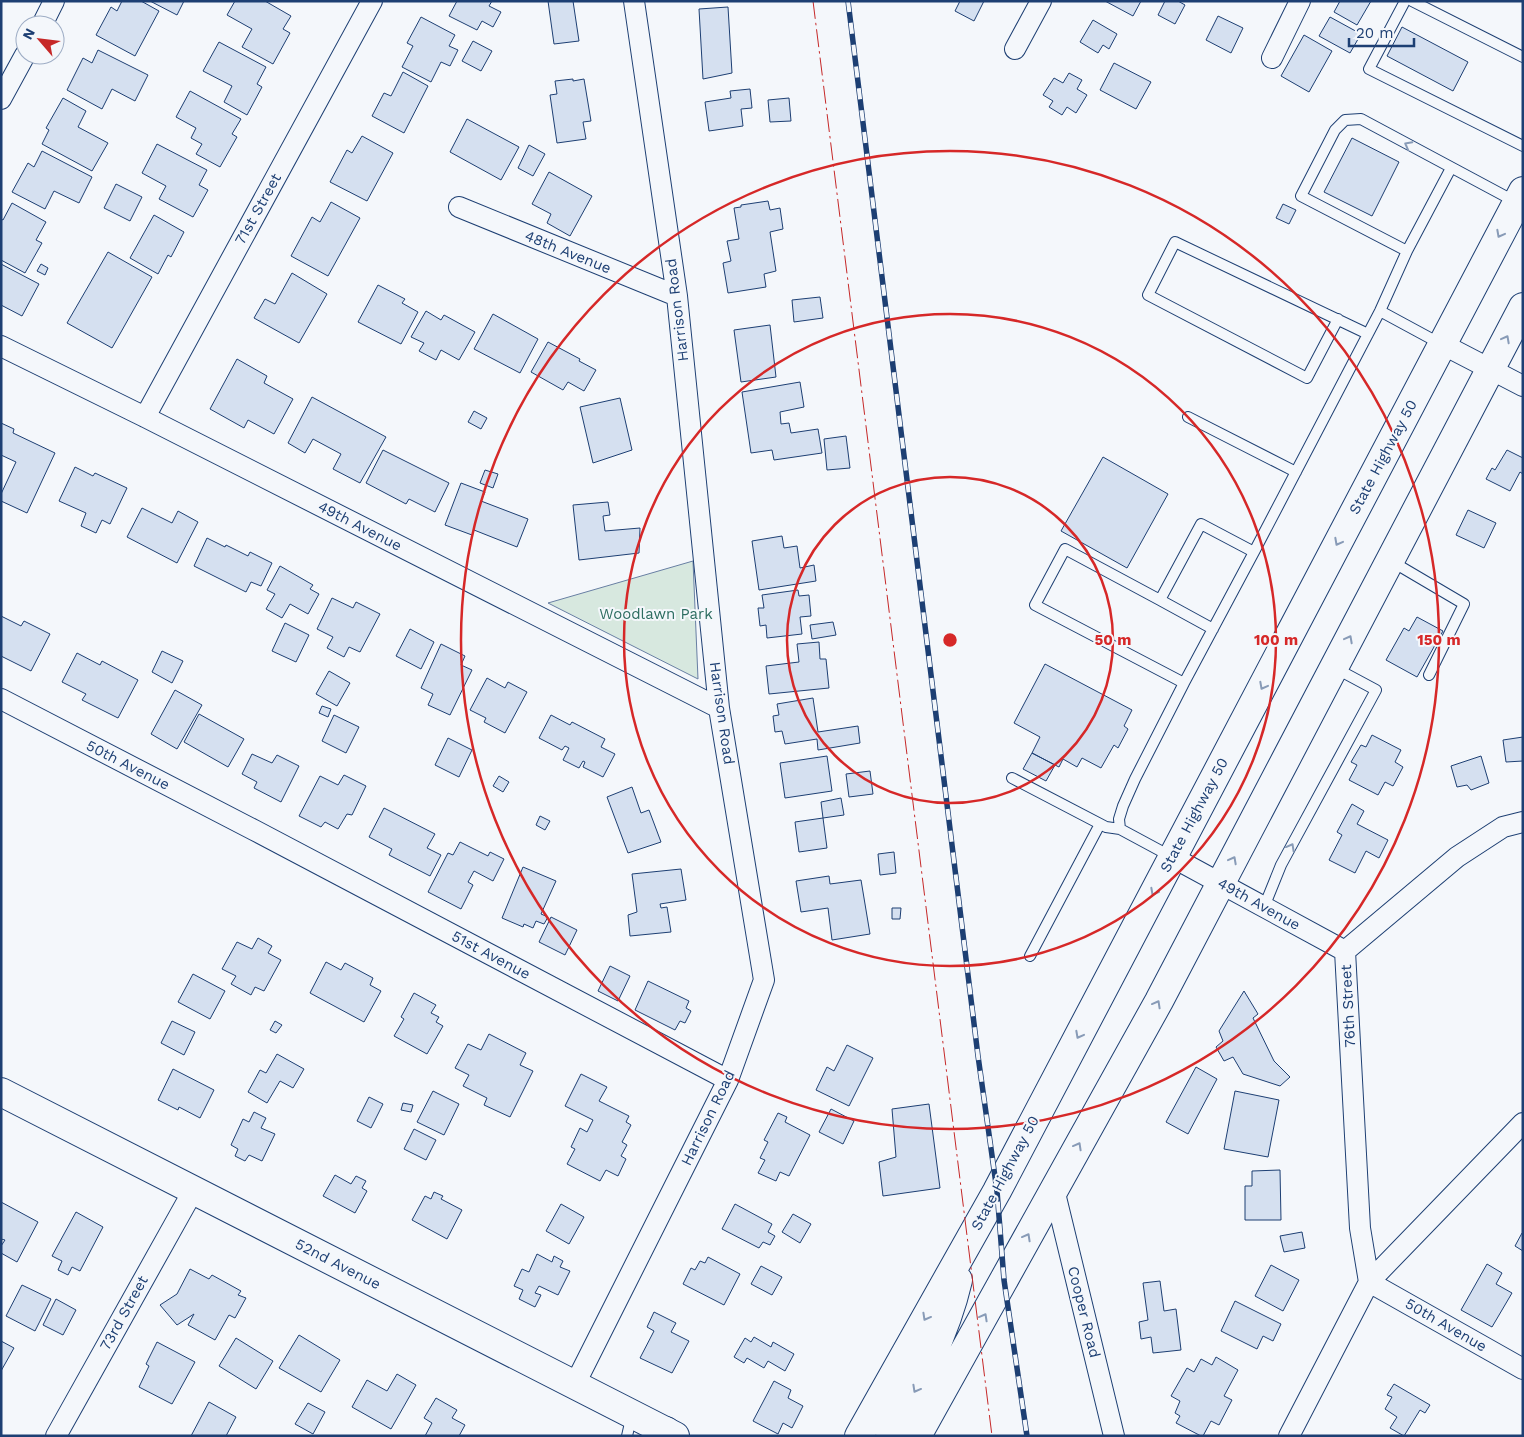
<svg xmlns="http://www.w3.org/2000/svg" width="1524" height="1437" viewBox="0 0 1524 1437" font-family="'Work Sans',sans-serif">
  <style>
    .green { fill: #d7e8df; stroke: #687fa3 }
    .building { fill: #d5e0f0; stroke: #1d3f73 }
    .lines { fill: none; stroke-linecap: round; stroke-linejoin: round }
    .lane-casing { stroke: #1d3f73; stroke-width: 12 }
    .street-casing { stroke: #1d3f73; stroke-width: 22 }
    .secondary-casing { stroke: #1d3f73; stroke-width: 30 }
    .primary-casing { stroke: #1d3f73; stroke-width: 30 }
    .lane { stroke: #f4f7fb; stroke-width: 10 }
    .street { stroke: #f4f7fb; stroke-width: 20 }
    .secondary { stroke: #f4f7fb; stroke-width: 28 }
    .primary { stroke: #f4f7fb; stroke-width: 28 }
    .rail-casing { stroke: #1d3f73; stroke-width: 5.5 }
    .rail { stroke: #f4f7fb; stroke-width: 4; stroke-dasharray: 11; stroke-linecap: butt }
    .power { stroke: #c62828; stroke-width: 1; stroke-dasharray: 18 4 2.5 4; stroke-linecap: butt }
    .oneway { stroke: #889bb7 }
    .ring { fill: none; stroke: #d62828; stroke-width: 2.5 }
    .labels { text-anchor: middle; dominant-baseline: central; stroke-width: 4; stroke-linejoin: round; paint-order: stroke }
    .street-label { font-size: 15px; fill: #1d3f73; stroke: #f4f7fb }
    .park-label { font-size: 15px; fill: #2c6c60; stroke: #f4f7fb }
    .centre { fill: #d62828; stroke: #f4f7fb; stroke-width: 2.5 }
    .ring-label { font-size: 15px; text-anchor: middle; font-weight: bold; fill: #d62828; stroke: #f4f7fb; stroke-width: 4; stroke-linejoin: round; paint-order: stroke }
  </style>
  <rect width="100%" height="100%" fill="#f4f7fb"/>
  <path class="green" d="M693 561 698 679 548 603Z"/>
  <path class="building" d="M122 1H141L159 11 135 56 96 35 111 7 117 11Z
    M150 1H184L177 15Z
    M235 1H265L291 16 283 29 290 33 273 64 242 47 252 29 227 15Z
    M457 1H492L489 6 501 12 493 27 482 21 477 30 449 16Z
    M548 1H573L579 41 554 44Z
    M960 1H984L974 21 955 11Z
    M1105 1H1141L1133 16Z
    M1165 1H1178L1185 5 1175 24 1158 15Z
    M1340 1H1371L1357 25 1334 12Z
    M728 7 732 73 703 79 699 9Z
    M1218 16 1243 28 1231 53 1206 40Z
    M421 17 455 35 449 46 458 50 450 66 441 62 431 82 402 67 413 46 407 43Z
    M1330 17 1361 34 1350 53 1319 36Z
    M1093 20 1117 34 1109 49 1103 45 1098 53 1080 42Z
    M1402 27 1468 62 1453 91 1387 56Z
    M1304 35 1332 51 1309 92 1281 76Z
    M473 41 492 51 481 71 462 61Z
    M219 42 266 67 257 84 262 87 247 115 224 102 232 86 203 71Z
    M98 50 148 75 135 101 112 89 102 109 67 90 83 58 92 63Z
    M1114 63 1151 82 1136 109 1100 90Z
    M403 72 428 86 404 133 372 116 384 93 391 96Z
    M1069 73 1082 80 1077 89 1087 95 1076 113 1067 107 1062 115 1049 107 1053 101 1043 95 1054 78 1063 83Z
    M573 79V81L584 79 591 121 583 122 586 139 557 143 550 95 557 94 555 81Z
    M750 89 752 108 741 109 743 126 709 131 705 102 731 98 730 91Z
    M190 91 241 119 232 134 237 137 220 167 196 154 202 144 191 138 196 128 176 117Z
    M63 98 86 111 78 127 108 143 92 171 42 144 49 130 46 128Z
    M789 98 791 121 770 122 768 100Z
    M467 119 519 147 501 180 450 152Z
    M362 136 393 153 367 201 330 182 347 150 352 153Z
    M1352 138 1399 162 1372 216 1324 192Z
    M157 144 207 170 199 185 208 190 193 217 159 199 166 186 142 173Z
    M529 145 545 154 533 176 518 168Z
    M42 151 92 177 79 203 54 191 45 209 12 192 28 163 34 167Z
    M549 172 592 196 570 236 547 223 551 214 532 204Z
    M116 184 142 197 130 221 104 208Z
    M768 201 770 210 780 208 783 229 770 232 776 271 764 274 766 287 728 293 723 263 731 261 727 241 739 239 734 208 741 207V205Z
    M331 202 360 218 328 276 291 256 312 217 320 222Z
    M12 203 46 222 36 240 42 243 25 273 1 260V219L3 220Z
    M1283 204 1296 210 1289 224 1276 218Z
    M154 215 184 232 171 257 168 255 158 274 130 258Z
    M108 252 152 277 112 348 67 323Z
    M1 264 39 284 22 316 1 305Z
    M41 264 48 268 45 275 37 271Z
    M292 273 327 294 299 343 254 318 265 299 275 304Z
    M378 285 405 299 402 303 418 312 401 344 358 322Z
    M820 297 823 318 794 322 792 300Z
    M426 311 441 320 444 315 475 332 459 360 441 350 436 360 419 351 424 343 411 337Z
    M493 314 538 339 520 373 474 349Z
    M770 325 776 377 741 382 734 330Z
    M548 342 580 359 579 361 596 370 584 391 568 382 563 390 531 372Z
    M237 359 267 376 264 383 293 399 274 434 248 420 244 428 210 409Z
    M800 382 804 407 780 412 781 424 789 423 791 433 818 429 822 453 774 460 772 450 751 453 742 392Z
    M312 397 386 437 360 483 333 469 341 454 313 439 305 453 288 443Z
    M620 398 632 450 593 463 580 407Z
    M474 411 487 418 481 429 468 422Z
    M1 423 14 429 13 433 55 453 27 513 1 501V494L16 462 1 455Z
    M846 436 850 468 827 470 824 439Z
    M383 450 449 483 435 512 409 499 406 504 366 483Z
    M1507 450 1523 458V474L1520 472 1510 491 1486 479 1492 468 1495 470Z
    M1103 457 1168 494 1127 568 1061 531Z
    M75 467 93 476 95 473 127 488 110 524 102 520 96 533 81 526 86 513 59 501Z
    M485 470 498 474 493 488 480 483Z
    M461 483 485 492 481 501 528 519 517 547 474 530 472 535 445 525Z
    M608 502 610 515 603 516 605 531 640 528 639 553 579 560 573 505Z
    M142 508 172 523 178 511 198 522 177 563 127 537Z
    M1468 510 1496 523 1484 548 1456 535Z
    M782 536 784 548 797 546 800 568 814 565 816 581 759 590 752 541Z
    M207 538 225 547 226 545 248 556 250 552 272 563 261 586 251 582 246 592 194 566Z
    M280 566 313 585 310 589 319 594 308 614 290 604 282 618 266 609 275 594 267 590Z
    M798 590 799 596 809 595 811 616 800 617 802 634 767 638 766 625 760 626 758 608H764L762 595Z
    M332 598 353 608 356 602 380 614 360 652 349 647 344 657 327 648 333 637 317 629Z
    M1 616 21 626 24 621 50 634 31 671 1 656Z
    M1417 617 1443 631 1417 677 1386 660 1404 628 1409 631Z
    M833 622 836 635 812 639 810 625Z
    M285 623 309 635 296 662 272 651Z
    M410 629 434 642 421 669 396 656Z
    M819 642 820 659H826L829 688 769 694 766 666 799 662 797 644Z
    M441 644 465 656 461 665 472 670 450 715 428 705 433 694 421 688Z
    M162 651 183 661 172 683 152 672Z
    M77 653 100 665 102 661 138 680 118 718 82 700 86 694 62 682Z
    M1045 664 1132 710 1124 726 1128 729 1118 748 1114 745 1101 768 1082 758 1077 767 1063 759 1059 767 1055 765 1032 753 1040 737 1014 723Z
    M329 671 350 683 337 706 316 694Z
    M487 678 505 688 508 682 527 692 505 733 484 722 486 718 470 710Z
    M175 690 202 705 177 749 151 734Z
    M813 698 818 732 858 726 860 743 818 750 817 739 785 744 782 731 775 732 773 716 779 715 777 704Z
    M322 706 331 709 328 717 319 713Z
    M199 714 244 739 228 767 184 742Z
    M334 715 359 727 346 753 322 741Z
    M551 715 570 725 572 722 605 739 601 747 615 754 603 777 583 767 585 762 583 761 579 768 563 760 569 748 565 746 562 750 539 738Z
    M1372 735 1401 750 1395 762 1403 767 1393 786 1385 782 1378 795 1349 780 1357 765 1351 762 1361 745 1366 747Z
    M1523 737V761L1506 762 1503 740Z
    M448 738 472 750 459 777 435 765Z
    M1032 753 1055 765 1046 781 1023 769Z
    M252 754 272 763 277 755 299 766 281 802 254 788 257 782 242 774Z
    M827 756 832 791 785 798 780 763Z
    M1481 756 1489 783 1471 790 1467 785 1457 787 1451 766Z
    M870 771 873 794 849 797 846 774Z
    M344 775 366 786 352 815 347 814 338 829 325 822 321 827 299 816 320 776 338 785Z
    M499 776 509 782 503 792 493 786Z
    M632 787 641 813 649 810 661 842 628 853 607 797Z
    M841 798 844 815 823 818 821 802Z
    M1352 804 1364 811 1357 824 1388 840 1379 858 1366 851 1355 873 1329 860 1342 835 1337 832Z
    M384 808 435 834 427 848 441 855 430 876 389 855 392 849 369 837Z
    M540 816 550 821 545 830 536 825Z
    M823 818 827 848 799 852 795 822Z
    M460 842 488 856 490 852 504 859 493 881 474 871 468 882 473 885 461 909 428 892 448 853 453 855Z
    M894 852 896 873 880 875 878 854Z
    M523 867 556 881 541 914 548 917 544 924 536 921 533 928 524 924 523 927 502 918Z
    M681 869 686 900 660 904 661 908 667 907 671 932 630 936 628 915 637 912 632 874Z
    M829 876 830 884 861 880 870 934 832 940 828 908 801 912 796 881Z
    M892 908H901L900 919H892Z
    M551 917 577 930 565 955 539 942Z
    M258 938 272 946 268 953 281 960 264 991 255 987 251 995 231 984 236 976 222 969 237 942 252 949Z
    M326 962 341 970 345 963 373 978 370 985 381 991 364 1022 310 993Z
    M610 966 630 976 618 1001 598 991Z
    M193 974 225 991 210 1019 178 1002Z
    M648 981 689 1001 686 1008 691 1011 685 1023 680 1021 675 1030 635 1010Z
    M1244 991 1258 1014 1253 1018 1274 1061 1290 1077 1280 1086 1243 1074 1233 1057 1224 1061 1216 1047 1223 1041 1219 1031Z
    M414 993 436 1005 431 1013 439 1017 436 1022 443 1026 427 1054 394 1036 404 1019 401 1017Z
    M172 1021 195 1032 184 1055 161 1043Z
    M275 1021 282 1025 276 1033 270 1030Z
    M489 1034 526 1053 520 1065 533 1071 510 1117 484 1105 487 1098 463 1086 469 1075 455 1068 468 1044 481 1050Z
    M847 1045 873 1058 849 1106 816 1090 827 1067 834 1071Z
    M277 1054 304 1069 293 1088 280 1081 267 1103 248 1092 260 1070 266 1073Z
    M1196 1067 1217 1079 1188 1134 1166 1122Z
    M173 1069 214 1090 200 1118 179 1107 178 1110 158 1100Z
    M581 1074 607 1087 599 1101 629 1116 626 1122 631 1125 622 1142 627 1145 621 1156 626 1159 618 1176 606 1170 600 1181 567 1164 575 1149 571 1147 580 1128 587 1132 593 1120 565 1106Z
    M433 1091 459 1104 444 1135 417 1122Z
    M1235 1091 1279 1100 1268 1157 1224 1149Z
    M369 1097 383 1104 371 1128 357 1121Z
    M403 1103 413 1105 411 1112 401 1110Z
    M929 1104 940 1188 883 1196 879 1162 896 1157 892 1109Z
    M831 1109 854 1121 843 1144 819 1132Z
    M254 1112 266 1118 261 1128 275 1134 262 1161 249 1155 245 1161 235 1156 238 1149 231 1145 243 1119 249 1122Z
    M778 1113 787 1117 785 1122 810 1135 789 1176 780 1172 776 1181 758 1173 765 1160 760 1158 768 1142 764 1140Z
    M414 1129 436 1140 426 1160 404 1149Z
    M1280 1170 1281 1220H1245V1186H1252V1171Z
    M335 1175 351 1184 356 1176 366 1181 362 1188 367 1191 355 1213 323 1196Z
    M434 1192 443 1196 441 1199 462 1210 447 1239 412 1220 425 1196 431 1199Z
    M1 1202 38 1222 17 1262 1 1253V1246L5 1240 1 1239Z
    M561 1204 584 1217 569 1244 546 1231Z
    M735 1204 772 1224 768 1232 775 1236 770 1245 763 1242 759 1248 722 1229Z
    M76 1212 103 1227 80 1271 72 1267 68 1275 58 1270 62 1261 52 1256Z
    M793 1214 811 1224 800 1243 782 1232Z
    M1302 1232 1305 1248 1284 1252 1280 1236Z
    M1522 1233 1523 1234V1251L1515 1246Z
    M537 1254 552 1262 554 1256 563 1261 560 1267 570 1271 558 1295 539 1286 535 1293 541 1295 535 1307 519 1299 523 1290 514 1286 522 1269 529 1272Z
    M708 1257 740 1274 724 1305 683 1284 691 1268 695 1270 700 1261 705 1263Z
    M1487 1264 1502 1273 1496 1284 1512 1293 1492 1327 1461 1310Z
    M1271 1265 1299 1280 1283 1311 1255 1296Z
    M761 1266 782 1277 772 1295 751 1284Z
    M190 1269 209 1279 212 1275 241 1291 238 1295 246 1298 235 1318 229 1315 215 1340 188 1325 194 1314 177 1325 160 1305 177 1294Z
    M1160 1281 1164 1311 1176 1309 1181 1350 1153 1353 1151 1337 1141 1339 1139 1322 1148 1320 1143 1283Z
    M22 1285 51 1299 35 1331 6 1316Z
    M56 1299 76 1310 63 1335 43 1325Z
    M1235 1301 1281 1324 1273 1341 1263 1336 1257 1349 1221 1331Z
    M654 1312 676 1323 671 1332 689 1341 672 1373 640 1358 654 1331 647 1327Z
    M299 1335 340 1360 321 1392 279 1368Z
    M754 1337 771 1347 773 1342 794 1354 785 1371 768 1361 764 1368 747 1358 744 1363 734 1357 745 1338 751 1342Z
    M236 1338 273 1361 256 1389 219 1366Z
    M1 1341 14 1348 1 1371Z
    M157 1342 195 1362 172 1404 139 1387 149 1366 146 1364Z
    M1216 1357 1238 1370 1224 1396 1232 1400 1219 1425 1211 1421 1203 1436H1201L1176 1423 1180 1416 1175 1413 1180 1401 1171 1396 1187 1368 1194 1372 1201 1359 1212 1365Z
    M397 1374 416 1385 391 1429 352 1407 367 1380 387 1391Z
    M774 1381 791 1390 788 1398 803 1406 792 1428 783 1423 778 1434 753 1421Z
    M1394 1384 1430 1405 1425 1413 1420 1410 1404 1436 1390 1428 1397 1417 1385 1409 1392 1397 1387 1395Z
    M436 1398 457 1410 452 1418 465 1425 459 1436H425L432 1423 424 1418Z
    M209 1402 236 1417 226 1436H191Z
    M308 1403 325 1412 313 1434 295 1424Z"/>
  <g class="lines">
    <defs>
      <path id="lane" d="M1405 1 1369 69 1523 146
        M1412 1 1523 57
        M1451 168 1407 251 1301 196 1335 130 1345 120 1361 119 1516 202
        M1380 311 1441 344
        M1338 319 1307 378 1148 295 1175 242 1368 334
        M1188 417 1296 472
        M1254 552 1380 311 1407 251
        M1391 561 1464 604 1429 675
        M1160 600 1213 629
        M1012 778 1106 827 1120 829
        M1172 857 1120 829 1119 819 1123 806 1135 779 1184 683 1035 605 1065 549 1160 600 1201 524 1254 552 1184 683
        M1264 907 1281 865 1376 690 1335 668
        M1030 956 1100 824
        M627 1436 632 1414"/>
      <path id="street" d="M42 25 54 1
        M1015 49 1041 1
        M1272 58 1300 1
        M1 99 25 55
        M459 207 677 296
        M1442 344 1523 386
        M1 346 145 417 719 708
        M145 417 372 1
        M1 699 254 830 728 1080
        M1523 822 1503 827 1457 857 1345 951 1360 1228 1369 1282 1523 1369
        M1172 857 1345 951
        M1054 1189 1114 1436
        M575 1384 728 1080 764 980 719 708 677 296 634 1
        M56 1436 193 1191
        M1289 1436 1369 1282 1523 1123"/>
      <path id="secondary" d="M1 1092 675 1436"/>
      <path id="primary" d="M666 1431 669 1436
        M859 1436 997 1191 1523 191
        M890 1436C918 1385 945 1336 958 1280
        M917 1436 1159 1001 1523 307"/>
    </defs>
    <use href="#lane" class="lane-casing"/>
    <use href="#street" class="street-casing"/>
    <use href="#secondary" class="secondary-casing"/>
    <use href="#primary" class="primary-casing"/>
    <use href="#lane" class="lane"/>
    <use href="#street" class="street"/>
    <use href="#secondary" class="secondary"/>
    <use href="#primary" class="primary"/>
    <defs>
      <path id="rail" d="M848 1 978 1056 997 1191 1004 1280 1027 1436"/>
    </defs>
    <use href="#rail" class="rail-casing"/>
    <use href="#rail" class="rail"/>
    <path class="power" d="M813 1 992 1436"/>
  </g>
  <defs><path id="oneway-chevron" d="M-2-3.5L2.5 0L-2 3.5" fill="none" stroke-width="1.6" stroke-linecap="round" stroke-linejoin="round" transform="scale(1.25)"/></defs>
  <g class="oneway">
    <use href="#oneway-chevron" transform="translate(1408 145) rotate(-152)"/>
    <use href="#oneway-chevron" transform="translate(1500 234) rotate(118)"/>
    <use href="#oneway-chevron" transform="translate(1506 339) rotate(-62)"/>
    <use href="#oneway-chevron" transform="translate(1338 542) rotate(118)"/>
    <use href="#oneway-chevron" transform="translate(1349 639) rotate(-62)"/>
    <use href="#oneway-chevron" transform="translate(1263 686) rotate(118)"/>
    <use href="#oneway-chevron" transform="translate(1291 847) rotate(-61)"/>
    <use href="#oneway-chevron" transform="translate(1233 860) rotate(-62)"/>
    <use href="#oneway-chevron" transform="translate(1154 892) rotate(118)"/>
    <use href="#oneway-chevron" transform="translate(1157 1004) rotate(-61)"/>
    <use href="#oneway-chevron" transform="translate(1079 1035) rotate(118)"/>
    <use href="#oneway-chevron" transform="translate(1078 1146) rotate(-61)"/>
    <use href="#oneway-chevron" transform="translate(1027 1237) rotate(-61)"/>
    <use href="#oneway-chevron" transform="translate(926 1317) rotate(119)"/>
    <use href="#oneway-chevron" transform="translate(984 1317) rotate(-61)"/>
    <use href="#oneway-chevron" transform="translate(916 1389) rotate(119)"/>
  </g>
  <g class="ring">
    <circle cx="950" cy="640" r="163"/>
    <circle cx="950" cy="640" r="326"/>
    <circle cx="950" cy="640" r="489"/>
  </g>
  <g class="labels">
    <g class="street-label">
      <text transform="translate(258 209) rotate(-61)">71st Street</text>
      <text transform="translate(568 252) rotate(22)">48th Avenue</text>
      <text transform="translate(677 310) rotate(-97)">Harrison Road</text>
      <text transform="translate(1383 457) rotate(-62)">State Highway 50</text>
      <text transform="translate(360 526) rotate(27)">49th Avenue</text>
      <text transform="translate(722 713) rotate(82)">Harrison Road</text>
      <text transform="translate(128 765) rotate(27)">50th Avenue</text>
      <text transform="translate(1194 815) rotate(-62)">State Highway 50</text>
      <text transform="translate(1259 904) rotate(29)">49th Avenue</text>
      <text transform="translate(491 955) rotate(28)">51st Avenue</text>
      <text transform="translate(1348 1006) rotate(-93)">76th Street</text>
      <text transform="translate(708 1118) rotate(-64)">Harrison Road</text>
      <text transform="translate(1005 1173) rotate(-62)">State Highway 50</text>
      <text transform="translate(338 1264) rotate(27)">52nd Avenue</text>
      <text transform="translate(1084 1312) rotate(76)">Cooper Road</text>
      <text transform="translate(124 1313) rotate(-61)">73rd Street</text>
      <text transform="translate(1446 1325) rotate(30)">50th Avenue</text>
    </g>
    <g class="park-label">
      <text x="656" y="614">Woodlawn Park</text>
    </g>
  </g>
  <circle cx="950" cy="640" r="8" class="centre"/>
  <g class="ring-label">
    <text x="1113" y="645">50 m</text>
    <text x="1276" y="645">100 m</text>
    <text x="1439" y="645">150 m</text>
  </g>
  <rect width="1524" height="1437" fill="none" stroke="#1d3f73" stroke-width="5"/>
  <g transform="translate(40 40) rotate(298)"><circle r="24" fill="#f4f7fb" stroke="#9eadc5"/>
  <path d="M0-4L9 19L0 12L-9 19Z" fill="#c62828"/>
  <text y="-8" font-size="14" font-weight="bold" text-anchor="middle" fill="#1d3f73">N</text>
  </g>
  <path d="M1349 38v8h65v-8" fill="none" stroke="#1d3f73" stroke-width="2.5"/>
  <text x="1356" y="38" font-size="15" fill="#1d3f73" stroke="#f4f7fb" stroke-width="4" paint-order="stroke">20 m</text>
</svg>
